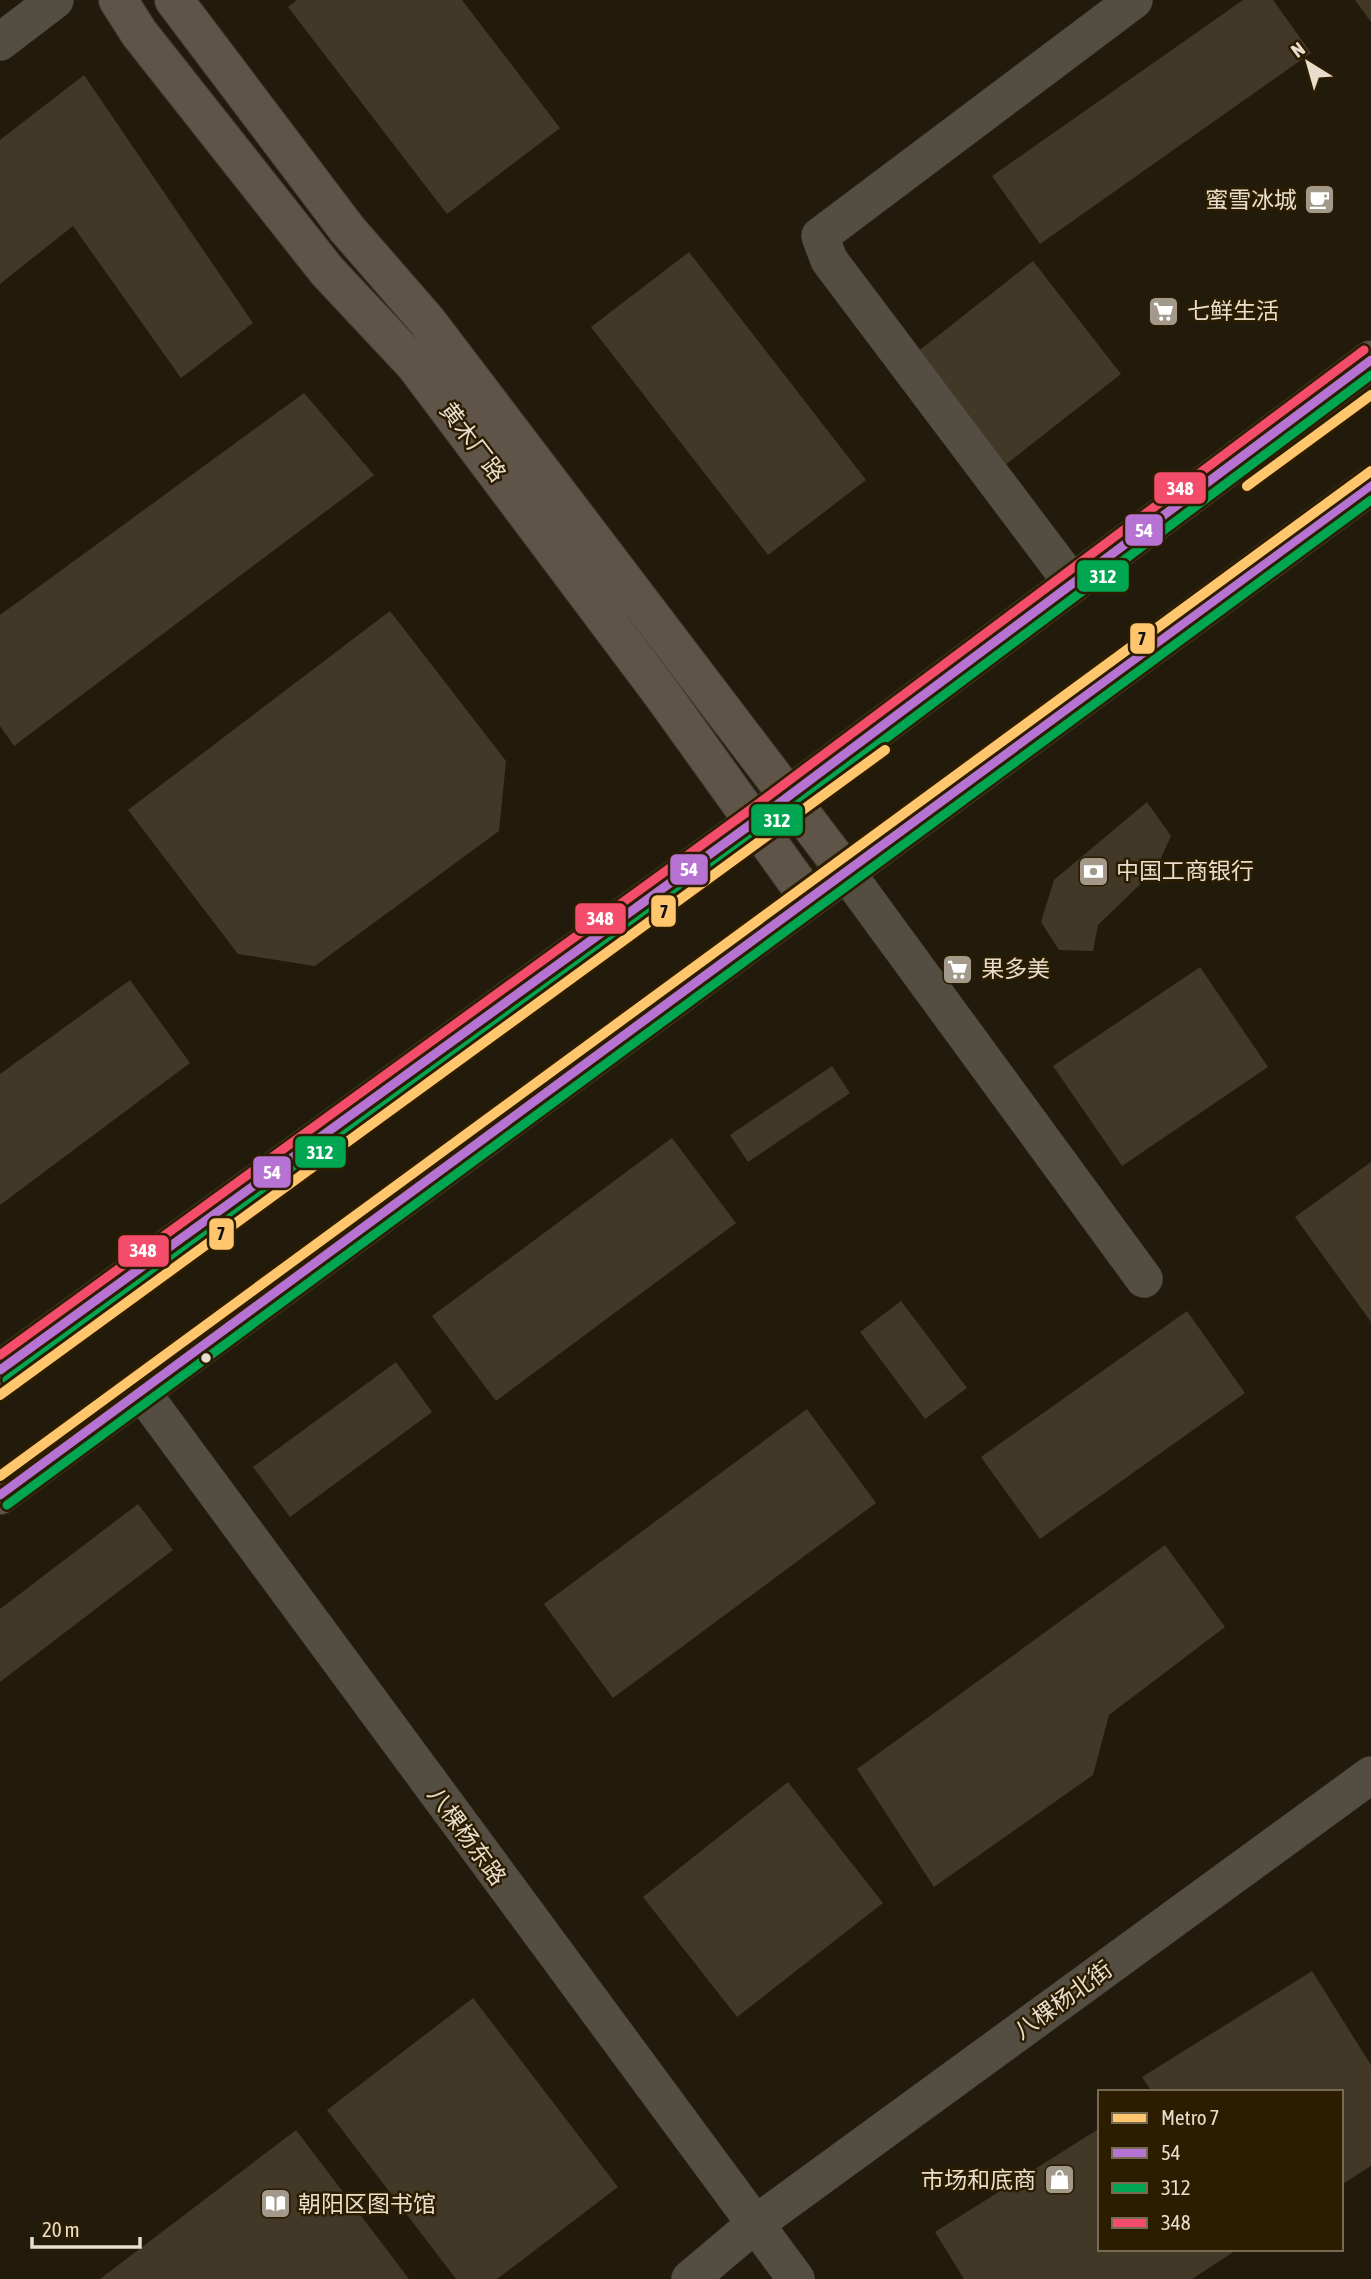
<svg xmlns="http://www.w3.org/2000/svg" width="1371" height="2279" viewBox="0 0 1371 2279" font-family="'Asap Condensed','Noto Sans SC',sans-serif">
  <style>
    .building { fill: #423827 }
    .lines { fill: none; stroke-linecap: round; stroke-linejoin: round }
    .minor-casing { stroke: #3c362c; stroke-width: 38 }
    .major-casing { stroke: #3c362c; stroke-width: 40 }
    .minor { stroke: #544d42; stroke-width: 37 }
    .major { stroke: #5e5447; stroke-width: 38 }
    .bus-1-casing { stroke: #2c1d01; stroke-width: 14 }
    .bus-2-casing { stroke: #2c1d01; stroke-width: 14 }
    .bus-3-casing { stroke: #2c1d01; stroke-width: 14 }
    .bus-1 { stroke: #b673d3; stroke-width: 9 }
    .bus-2 { stroke: #00a651; stroke-width: 9 }
    .bus-3 { stroke: #f44d6c; stroke-width: 9 }
    .metro-1-casing { stroke: #2c1d01; stroke-width: 16 }
    .metro-1 { stroke: #ffc66e; stroke-width: 10 }
    .bus-dot { fill: #e8dece; stroke: #2c1d01; stroke-width: 2.5 }
    .labels { text-anchor: middle; dominant-baseline: central; stroke-width: 5; stroke-linejoin: round; paint-order: stroke }
    .poi-label { font-size: 23px; fill: #e8dece; stroke: #2c1d01; text-anchor: start }
    .street-label { font-size: 23px; fill: #e8dece; stroke: #2c1d01 }
    .line-badge { stroke: #2c1d01; stroke-width: 2.5 }
    .badge-label { font-size: 19px; text-anchor: middle; font-weight: bold; fill: #fff }
    .pale-badge-label { font-size: 19px; text-anchor: middle; font-weight: bold; fill: #111 }
  </style>
  <rect width="100%" height="100%" fill="#221a0b"/>
  <path class="building" d="M297 0H462L560 128 447 214 288 7Z
    M1243 0H1273L1311 53 1040 244 992 176Z
    M1355 0H1371V22Z
    M84 75 253 323 181 378 73 226 0 284V140Z
    M689 252 866 480 768 555 591 327Z
    M1033 261 1121 374 990 477 902 364Z
    M304 393 374 475 14 746 0 726V615Z
    M390 611 506 761 499 831 315 966 238 954 128 810Z
    M1147 802 1171 836 1156 869 1098 925 1093 951 1059 950 1041 922 1054 880Z
    M1200 967 1268 1067 1122 1166 1053 1066Z
    M130 980 190 1063 0 1205V1074Z
    M832 1066 850 1093 748 1162 730 1135Z
    M672 1138 736 1223 496 1401 432 1316Z
    M1371 1162V1322L1295 1217Z
    M901 1301 967 1388 925 1419 860 1332Z
    M1187 1311 1245 1393 1040 1539 981 1457Z
    M396 1362 432 1412 290 1517 253 1467Z
    M807 1409 876 1503 613 1698 544 1604Z
    M138 1504 173 1550 0 1682V1609Z
    M1165 1545 1225 1627 1109 1715 1093 1775 934 1887 857 1769Z
    M788 1782 883 1903 737 2017 643 1897Z
    M1312 1971 1371 2065V2166L1341 2185V2092H1152L1142 2077Z
    M473 1998 618 2187 497 2279H456L327 2110Z
    M1100 2128V2249H1238L1192 2279H964L935 2232Z
    M296 2130 409 2279H100Z"/>
  <g class="lines">
    <defs>
      <path id="minor" d="M0 42 55 0
        M1073 584 829 260 820 236 1134 0
        M846 872 1144 1279
        M141 1391 796 2279
        M690 2279 754 2225 1371 1775"/>
      <path id="major" d="M118 0 139 33 327 271 415 365 662 694 809 899
        M174 0 347 229 427 321 846 872
        M0 1370 754 822 1371 360
        M0 1495 1371 485"/>
    </defs>
    <use href="#minor" class="minor-casing"/>
    <use href="#major" class="major-casing"/>
    <use href="#minor" class="minor"/>
    <use href="#major" class="major"/>
    <defs>
      <path id="bus-1" d="M0 1370 754 822 1371 360
        M0 1495 1371 485"/>
      <path id="bus-2" d="M7 1380 761 832 1371 375
        M7 1505 1371 500"/>
      <path id="bus-3" d="M0 1355 747 812 1364 350
        M0 1480 1364 475"/>
    </defs>
    <use href="#bus-1" class="bus-1-casing"/>
    <use href="#bus-2" class="bus-2-casing"/>
    <use href="#bus-3" class="bus-3-casing"/>
    <use href="#bus-1" class="bus-1"/>
    <use href="#bus-2" class="bus-2"/>
    <use href="#bus-3" class="bus-3"/>
    <defs>
      <path id="metro-1" d="M1247 486 1371 395
        M0 1395 885 750
        M0 1476 1371 471"/>
    </defs>
    <use href="#metro-1" class="metro-1-casing"/>
    <use href="#metro-1" class="metro-1"/>
  </g>
  <defs>
    <symbol id="cafe-square" viewBox="-11 -11 22 22"><rect x="-9" y="-9" width="18" height="18" rx="4" fill="#a3998a" stroke="#2c1d01"/><path d="M-5.5-4.5H6V0H3Q3 3.5 0 3.5H-2.5Q-5.5 3.5-5.5 0ZM3-3.2v2h1.7v-2ZM-6 4.5H4V6H-6Z" fill="#fff"/></symbol>
    <symbol id="supermarket-square" viewBox="-11 -11 22 22"><rect x="-9" y="-9" width="18" height="18" rx="4" fill="#a3998a" stroke="#2c1d01"/><path d="M-6-5.5h2.5l.6 2H6L4.5 2H-2.5L-4.4-4H-6ZM-1.5 3.2a1.3 1.3 0 1 0 .1 0ZM3 3.2a1.3 1.3 0 1 0 .1 0Z" fill="#fff"/></symbol>
    <symbol id="bank-square" viewBox="-11 -11 22 22"><rect x="-9" y="-9" width="18" height="18" rx="4" fill="#a3998a" stroke="#2c1d01"/><path d="M-6-4H6V4H-6ZM0-2.3a2.3 2.3 0 1 0 0 4.6a2.3 2.3 0 1 0 0-4.6Z" fill="#fff"/></symbol>
    <symbol id="shop-square" viewBox="-11 -11 22 22"><rect x="-9" y="-9" width="18" height="18" rx="4" fill="#a3998a" stroke="#2c1d01"/><path d="M-5-2.5h2.3a2.7 3.5 0 0 1 5.4 0H5L5.5 6h-11ZM-1.5-2.5h3a1.5 2.3 0 0 0-3 0Z" fill="#fff"/></symbol>
    <symbol id="library-square" viewBox="-11 -11 22 22"><rect x="-9" y="-9" width="18" height="18" rx="4" fill="#a3998a" stroke="#2c1d01"/><path d="M-6-4Q-3-5.5-.7-3.5V5Q-3 3-6 4ZM6-4Q3-5.5 .7-3.5V5Q3 3 6 4Z" fill="#fff"/></symbol>
  </defs>
  <g fill-rule="evenodd">
    <use href="#cafe-square" x="1302" y="182" width="35" height="35"/>
    <use href="#supermarket-square" x="1146" y="294" width="35" height="35"/>
    <use href="#bank-square" x="1076" y="854" width="35" height="35"/>
    <use href="#supermarket-square" x="940" y="952" width="35" height="35"/>
    <use href="#shop-square" x="1042" y="2162" width="35" height="35"/>
    <use href="#library-square" x="258" y="2186" width="35" height="35"/>
  </g>
  <circle class="bus-dot" cx="206" cy="1358" r="6"/>
  <g class="labels">
    <g class="poi-label">
      <text x="1297" y="200" text-anchor="end">蜜雪冰城</text>
      <text x="1187" y="311">七鲜生活</text>
      <text x="1116" y="871">中国工商银行</text>
      <text x="981" y="969">果多美</text>
      <text x="1036" y="2180" text-anchor="end">市场和底商</text>
      <text x="298" y="2204">朝阳区图书馆</text>
    </g>
    <g class="street-label">
      <text transform="translate(473 442) rotate(53)">黄木厂路</text>
      <text transform="translate(467 1836) rotate(54)">八棵杨东路</text>
      <text transform="translate(1063 2000) rotate(-36)">八棵杨北街</text>
    </g>
  </g>
  <g class="line-badge">
    <rect x="1153" y="471" width="54" height="34" rx="7" fill="#f44d6c"/>
    <rect x="1124" y="513" width="40" height="34" rx="7" fill="#b673d3"/>
    <rect x="1076" y="559" width="54" height="34" rx="7" fill="#00a651"/>
    <rect x="1129" y="622" width="27" height="33" rx="7" fill="#ffc66e"/>
    <rect x="750" y="803" width="54" height="34" rx="7" fill="#00a651"/>
    <rect x="669" y="853" width="40" height="33" rx="7" fill="#b673d3"/>
    <rect x="650" y="894" width="27" height="34" rx="7" fill="#ffc66e"/>
    <rect x="574" y="902" width="53" height="33" rx="7" fill="#f44d6c"/>
    <rect x="294" y="1135" width="53" height="34" rx="7" fill="#00a651"/>
    <rect x="252" y="1155" width="40" height="34" rx="7" fill="#b673d3"/>
    <rect x="208" y="1217" width="27" height="34" rx="7" fill="#ffc66e"/>
    <rect x="117" y="1234" width="53" height="34" rx="7" fill="#f44d6c"/>
  </g>
  <g class="badge-label">
    <text x="1180" y="495">348</text>
    <text x="1144" y="537">54</text>
    <text x="1103" y="583">312</text>
    <text x="777" y="827">312</text>
    <text x="689" y="876">54</text>
    <text x="600" y="925">348</text>
    <text x="320" y="1159">312</text>
    <text x="272" y="1179">54</text>
    <text x="143" y="1257">348</text>
  </g>
  <g class="pale-badge-label">
    <text x="1142" y="645">7</text>
    <text x="664" y="918">7</text>
    <text x="221" y="1240">7</text>
  </g>
  <rect x="1098" y="2090" width="245" height="161" fill="#2c1d01" stroke="#776a53" stroke-width="2"/>
  <rect x="1112" y="2113" width="35" height="10" fill="#ffc66e" stroke="#776a53" stroke-width="2"/>
  <text x="1161" y="2125" font-size="21" fill="#e8dece">Metro 7</text>
  <rect x="1112" y="2148" width="35" height="10" fill="#b673d3" stroke="#776a53" stroke-width="2"/>
  <text x="1161" y="2160" font-size="21" fill="#e8dece">54</text>
  <rect x="1112" y="2183" width="35" height="10" fill="#00a651" stroke="#776a53" stroke-width="2"/>
  <text x="1161" y="2195" font-size="21" fill="#e8dece">312</text>
  <rect x="1112" y="2218" width="35" height="10" fill="#f44d6c" stroke="#776a53" stroke-width="2"/>
  <text x="1161" y="2230" font-size="21" fill="#e8dece">348</text>
  <g transform="translate(1308 63) rotate(323)" stroke="#2c1d01" stroke-width="5" paint-order="stroke">
  <path d="M0-5L12 26L0 18L-12 26Z" fill="#e8dece"/>
  <text y="-10" font-size="19" font-weight="bold" text-anchor="middle" fill="#e8dece">N</text>
  </g>
  <path d="M32 2237v10h108v-10" fill="none" stroke="#e8dece" stroke-width="3.5"/>
  <text x="42" y="2237" font-size="21" fill="#e8dece" stroke="#2c1d01" stroke-width="5" paint-order="stroke">20 m</text>
</svg>
